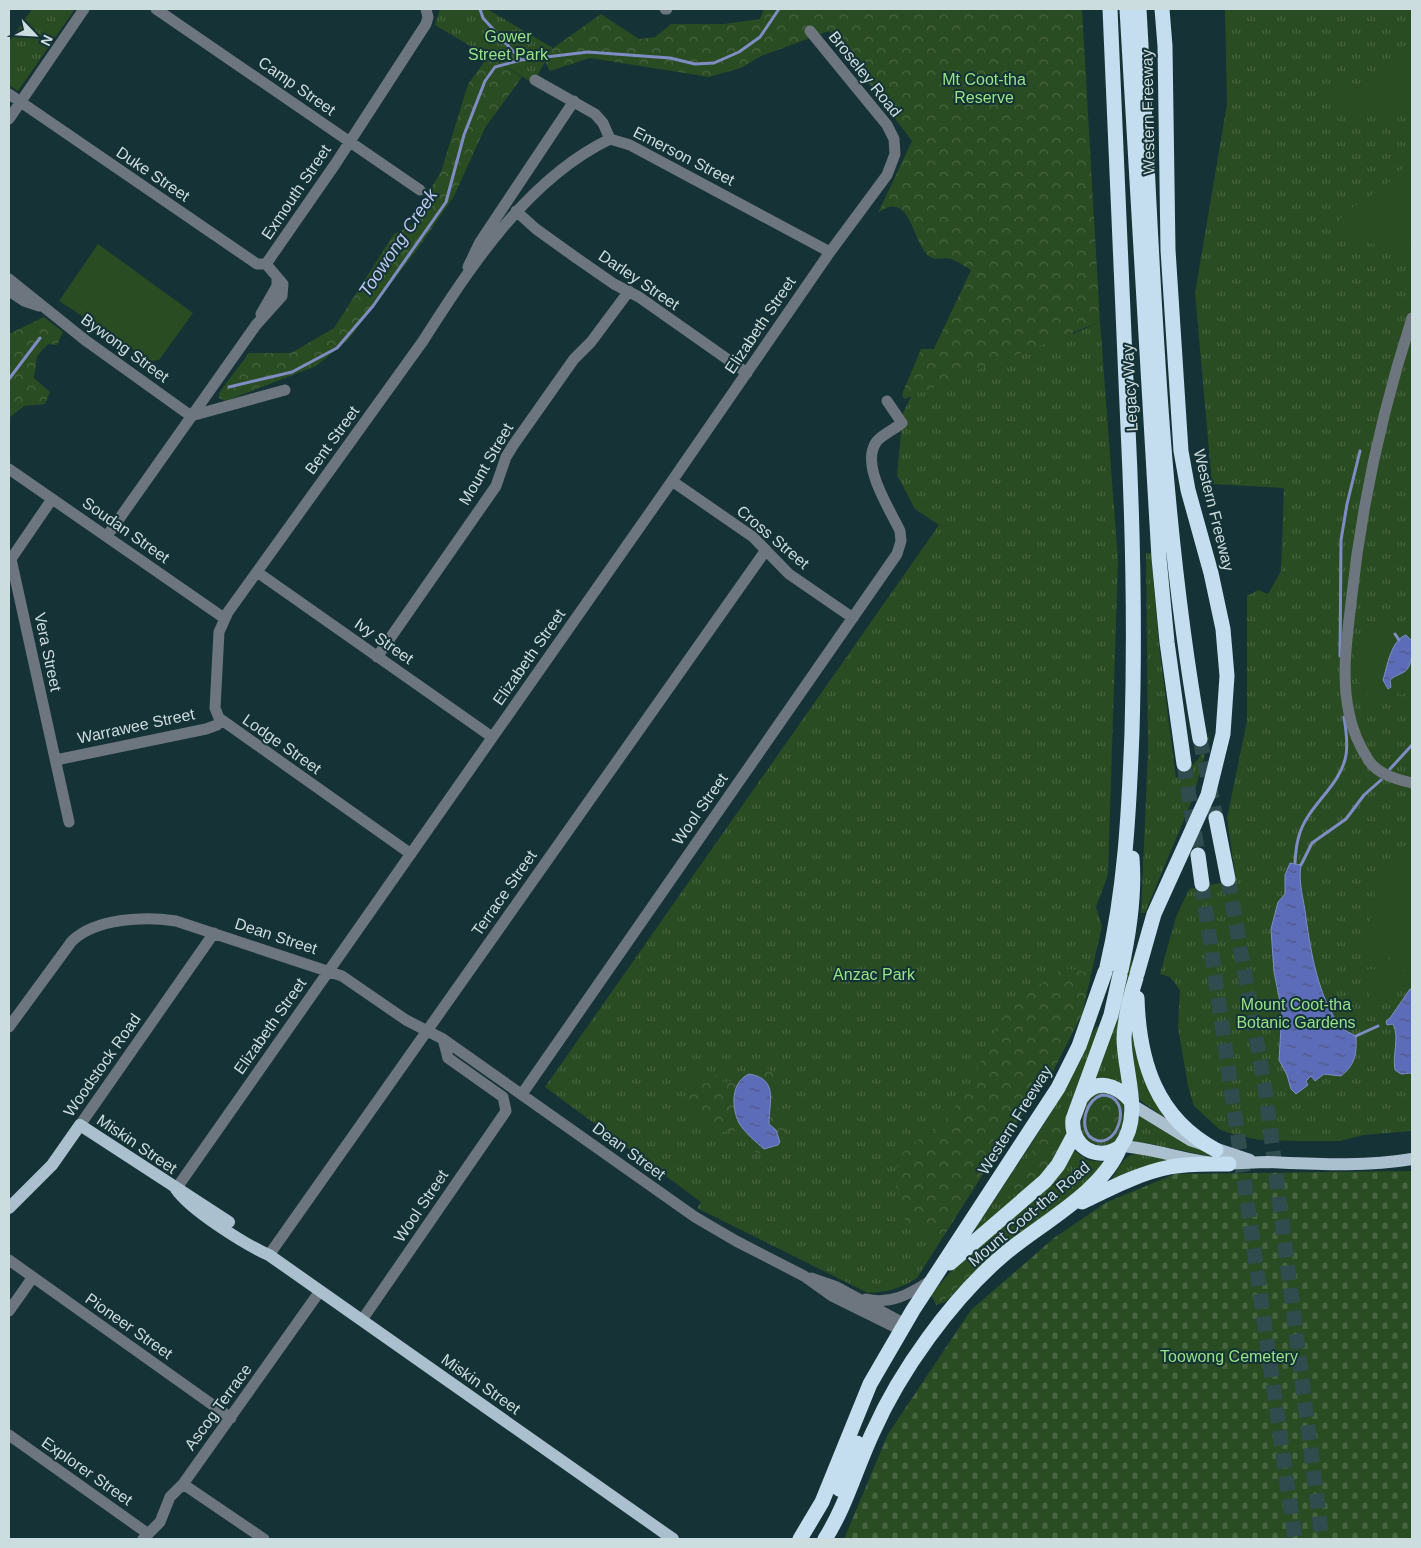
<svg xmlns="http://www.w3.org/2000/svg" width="1421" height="1548" viewBox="0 0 1421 1548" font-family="Helvetica,sans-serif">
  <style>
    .grass { fill: url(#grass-tufts) }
    .forest { fill: url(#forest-crowns) }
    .cemetery { fill: url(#cemetery-stones) }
    .garden { fill: #2a4c22 }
    .water { fill: url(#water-ripples); stroke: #7e8ec4 }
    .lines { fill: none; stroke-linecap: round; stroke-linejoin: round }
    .stream { stroke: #7e8ec4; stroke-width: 3 }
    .highway-tunnel { stroke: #304c4f; stroke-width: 15; stroke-dasharray: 15 8; stroke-linecap: butt }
    .minor { stroke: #6d767e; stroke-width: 11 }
    .major { stroke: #abc0cf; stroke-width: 12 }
    .highway { stroke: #c4ddef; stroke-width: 15 }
    .labels { text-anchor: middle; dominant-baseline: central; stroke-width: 4; stroke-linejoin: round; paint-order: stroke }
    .park-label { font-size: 16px; fill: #97e484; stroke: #153236 }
    .street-label { font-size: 16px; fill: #ccdddf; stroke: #153236 }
    .water-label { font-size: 18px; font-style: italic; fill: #bdc9f2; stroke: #153236 }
  </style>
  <defs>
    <pattern id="grass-tufts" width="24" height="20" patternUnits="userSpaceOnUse" patternTransform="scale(1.25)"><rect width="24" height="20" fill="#2a4c22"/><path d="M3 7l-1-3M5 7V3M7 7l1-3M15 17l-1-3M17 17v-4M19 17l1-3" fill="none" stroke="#486542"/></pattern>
    <pattern id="forest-crowns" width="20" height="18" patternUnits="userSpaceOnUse" patternTransform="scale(1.25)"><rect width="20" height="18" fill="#2a4c22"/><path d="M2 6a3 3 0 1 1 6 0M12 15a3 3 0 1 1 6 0" fill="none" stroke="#486542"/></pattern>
    <pattern id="cemetery-stones" width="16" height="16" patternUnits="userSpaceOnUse" patternTransform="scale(1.25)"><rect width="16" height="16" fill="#2a4c22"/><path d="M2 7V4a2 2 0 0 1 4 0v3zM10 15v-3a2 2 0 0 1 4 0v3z" fill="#486542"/></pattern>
    <pattern id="water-ripples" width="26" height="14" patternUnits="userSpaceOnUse" patternTransform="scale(1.25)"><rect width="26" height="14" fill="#5c6cb8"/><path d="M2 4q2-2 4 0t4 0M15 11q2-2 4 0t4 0" fill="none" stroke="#4e5983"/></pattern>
  </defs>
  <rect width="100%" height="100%" fill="#153236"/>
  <path class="grass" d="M32 9H75L18 91 9 85V42Z
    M440 9H487L553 48 533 83 435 25Z
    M1055 9 1073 334 1100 322 1118 560 1108 875 1096 907 1102 926 1082 1014 1049 1079 1007 1136 917 1278C900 1289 887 1292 868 1293L697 1208 701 1202 545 1087 939 525 915 509 897 475 903 413 972 270Z
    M1225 9H1412V1131L1363 1135 1340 1141H1296L1260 1140 1232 1134 1219 1129 1194 1106 1188 1086 1178 1027 1180 990 1170 977 1160 974 1176 917 1189 889 1236 880 1227 818 1247 721V596L1258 590 1268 594 1281 571 1284 488 1212 484 1195 293 1227 104Z
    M1146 553H1151L1159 646 1176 778 1188 770 1199 758 1211 731 1193 798 1145 913H1141L1148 752Z
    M1132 954 1126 1089 1093 1080Z
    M1133 1024 1181 1129 1138 1099 1129 1041Z
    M1098 1026 1099 1029 1066 1116V1140L1056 1163 973 1236 978 1224C1011 1175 1044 1127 1072 1076 1077 1066 1090 1030 1098 1026Z
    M1105 1090 1124 1104C1125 1118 1123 1128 1115 1141 1110 1145 1103 1147 1097 1145 1073 1138 1082 1116 1087 1098Z
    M1139 1112 1216 1153 1214 1157 1146 1143 1131 1142Z
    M1072 1149 1087 1160 1103 1162 1105 1164 1093 1178 970 1278 945 1302 936 1305 931 1295C946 1276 964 1258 982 1242 1017 1213 1054 1194 1072 1149Z
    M1138 1153 1180 1159 1109 1184C1116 1173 1123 1154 1138 1153Z"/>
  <path class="forest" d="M764 9H1082L1100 322 904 399 902 394 921 349H934L971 270C965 267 958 261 951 259 945 257 938 260 932 258 911 248 913 187 878 213L912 141 829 31 761 56 741 68 709 77 590 58 550 71 545 62 553 48 601 14 639 39 655 37 671 24H724L760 19Z
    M488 57 522 77 485 128 454 196 419 247 348 340 316 366 226 401 219 398V393L249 353H291L334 328 394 234 412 225 427 201 431 188 441 172 468 84Z
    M44 317 63 332 57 345 48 344 37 356 34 378 50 392 45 404 24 406 9 418V334Z
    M1064 968 1091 973 1082 1014 1049 1079 1007 1136 943 1237 906 1223C898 1199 891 1181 900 1156 902 1151 940 1125 949 1115 959 1102 973 1082 979 1067 986 1050 992 1034 1002 1019 1018 997 1043 983 1064 968Z
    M764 1065 775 1075 772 1088 777 1089 781 1098 777 1111C782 1124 791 1135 783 1147L757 1154 743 1136 732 1130C707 1138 693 1117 687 1095L692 1089 688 1084 693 1074 706 1084 711 1078 719 1073 724 1083 733 1080 738 1082 735 1089 739 1123 764 1149 769 1116 759 1076 754 1075 756 1068Z
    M1105 1095C1125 1100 1122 1124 1112 1137 1103 1143 1094 1142 1087 1133L1085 1124 1092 1102Z
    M1054 1117 1059 1118 1062 1136 1055 1158 1035 1182 1025 1186 1009 1199 1006 1193Z
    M1064 1172 1069 1173 1075 1181 1072 1195 1042 1216 1033 1213V1208Z
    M1019 1219 1025 1221 1023 1230 981 1265 944 1300 937 1303 934 1298C950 1277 995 1229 1019 1219Z"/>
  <path class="cemetery" d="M1412 1171V1539H844L888 1434 971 1310 1054 1238 1107 1202 1175 1174Z"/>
  <path class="garden" d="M1412 51V114L1399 110 1343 116 1337 111 1332 92 1360 87 1363 70 1381 73Z
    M1412 150V246L1402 253C1387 248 1341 237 1336 224 1360 192 1393 196 1412 150Z
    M98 244 193 313 159 360 151 361 59 301Z
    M1408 620 1412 623V691L1401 695 1395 692 1373 702 1359 682 1353 654C1367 628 1381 627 1408 620Z
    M1402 855 1412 870V945L1374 966 1366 967 1364 952 1373 909 1377 873H1383Z
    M1397 956 1412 962 1373 1004 1366 989 1364 970 1375 969Z"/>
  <path class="water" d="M1406 635 1412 641C1412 650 1413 667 1404 672 1399 675 1394 676 1390 680L1391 687 1388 689 1383 680C1387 667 1391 640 1406 635Z
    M1290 863 1301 865C1298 884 1304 899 1306 918 1311 953 1318 996 1340 1026 1344 1031 1351 1033 1356 1036 1357 1054 1355 1065 1341 1076L1324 1074 1315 1081 1311 1076 1306 1081 1308 1085 1296 1094 1291 1089 1287 1075 1279 1060 1282 1012 1274 972 1271 929 1278 902 1285 894V875Z
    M1410 989H1412V1073L1401 1074 1395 1070C1392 1053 1400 1039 1393 1024L1387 1025 1386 1021 1390 1018Z
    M749 1074C779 1079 769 1101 769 1124L776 1130 780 1142 778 1145 764 1149C756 1142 745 1133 739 1123 731 1107 731 1082 749 1074Z"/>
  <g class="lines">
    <path class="stream" d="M480 9 483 18 521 60
      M9 379 40 338
      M229 387 292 372 337 348 373 306 446 202 464 135 485 81 495 67 521 60 588 52 670 58 695 64 714 63 739 52 760 37 779 9
      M1395 634 1399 640
      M1340 656 1341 540 1347 504 1360 451
      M1390 769 1412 745
      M1295 863C1296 846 1298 832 1307 818 1319 798 1342 780 1346 755 1348 743 1346 729 1344 717
      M1301 865 1312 843 1346 819 1364 795 1381 780
      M1356 1036 1378 1026
      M1102 1095C1137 1095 1116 1159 1089 1136 1080 1123 1086 1100 1102 1095Z"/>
    <path class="highway-tunnel" d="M1200 739 1216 818
      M1184 764 1198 855
      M1228 879 1265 1088 1322 1539
      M1202 884 1295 1539"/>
    <path class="minor" d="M156 9 420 190
      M665 9H667
      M535 80 595 114 603 123 610 139 630 145 830 252
      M9 94 257 264H266
      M9 119 84 9
      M516 211 536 229 575 257 614 284 639 297 747 373
      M266 264 336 163 426 24 428 17 426 9
      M468 267 480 242 574 101
      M9 279 85 340 191 416 285 390
      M9 291 24 301 39 306
      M261 314 277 286V277
      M1412 318C1382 411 1361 507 1351 603 1347 639 1341 676 1349 713 1352 729 1360 747 1369 761 1379 775 1397 779 1412 783
      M9 469 224 618
      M672 481 753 537 789 574 853 618
      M52 499 11 559 69 822
      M107 536 256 325 282 296 283 284 266 264
      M257 572 492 737
      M377 657 496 486 506 457 514 444 574 359 591 342 629 291
      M56 760 206 729 217 725 221 721
      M411 854 219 718 215 708 219 632 228 612 423 341C471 266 527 179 610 139
      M9 1027 72 941C96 918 145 916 176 921L342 976 406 1020 443 1039 695 1217 736 1241 804 1276 832 1296 901 1330
      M522 1094 897 554 901 541 900 531C890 509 859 464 877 441 883 434 895 429 902 423L887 401
      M80 1125 214 933
      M176 1189 672 481 830 252 887 175 895 154 894 139 887 125 810 31
      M269 1255 766 550
      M9 1260 231 1418
      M811 1278 837 1287 905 1324
      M866 1299C890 1305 910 1294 930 1281
      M9 1311 33 1277
      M362 1320 506 1111 503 1097 448 1058 443 1039
      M9 1435 147 1533
      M183 1484 264 1539
      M143 1539 160 1522 170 1497 183 1484 320 1291"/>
    <path class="major" d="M1131 1104 1190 1140 1250 1160
      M1121 1146C1153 1148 1183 1160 1214 1163 1232 1165 1250 1162 1268 1162 1316 1164 1365 1167 1412 1159
      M176 1189C190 1210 246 1245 269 1255L673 1539
      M9 1208 52 1165 80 1125 229 1222"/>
    <path class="highway" d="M1127 9 1159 558 1167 642 1184 764
      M1139 9C1153 252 1157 498 1200 739
      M1216 818 1228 879
      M1198 855 1202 884
      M1107 967C1125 890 1129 812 1132 732 1135 631 1133 530 1128 428 1122 289 1116 149 1110 9
      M1121 970C1129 934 1135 895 1132 858
      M1137 974 1154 914 1208 795 1223 734 1227 676 1223 629 1211 573 1188 490 1181 451 1168 250 1165 46 1162 9
      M1120 975 1111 1015 1073 1119C1070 1146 1097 1163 1120 1147 1144 1116 1124 1073 1124 1038 1125 1018 1130 997 1136 978
      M1137 998C1139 1062 1156 1118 1216 1150
      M1081 1098C1096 1077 1117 1085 1131 1101
      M1082 1202C1111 1188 1139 1173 1170 1167 1189 1163 1209 1164 1229 1164
      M950 1263 1045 1181 1058 1165 1074 1135
      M839 1489 857 1443
      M800 1539 822 1502 870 1384 913 1310 1058 1088 1079 1046 1105 972
      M825 1539C846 1506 856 1468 873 1432 900 1371 951 1300 1002 1256 1038 1225 1103 1192 1120 1147"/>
  </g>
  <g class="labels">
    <g class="park-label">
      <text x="508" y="36">Gower<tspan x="508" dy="18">Street Park</tspan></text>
      <text x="984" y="79">Mt Coot-tha<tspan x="984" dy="18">Reserve</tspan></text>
      <text x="874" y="974">Anzac Park</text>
      <text x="1296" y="1004">Mount Coot-tha<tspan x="1296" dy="18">Botanic Gardens</tspan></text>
      <text x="1229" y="1356">Toowong Cemetery</text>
    </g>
    <g class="street-label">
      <text transform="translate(865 74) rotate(51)">Broseley Road</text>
      <text transform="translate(297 86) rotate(35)">Camp Street</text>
      <text transform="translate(1148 112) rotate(-91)">Western Freeway</text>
      <text transform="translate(684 156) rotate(27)">Emerson Street</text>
      <text transform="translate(153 174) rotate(34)">Duke Street</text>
      <text transform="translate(296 192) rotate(-56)">Exmouth Street</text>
      <text transform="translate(639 280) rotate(34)">Darley Street</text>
      <text transform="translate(760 325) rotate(-56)">Elizabeth Street</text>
      <text transform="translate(125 348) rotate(36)">Bywong Street</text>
      <text transform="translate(1130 388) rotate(-93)">Legacy Way</text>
      <text transform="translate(332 440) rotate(-54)">Bent Street</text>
      <text transform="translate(486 464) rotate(-60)">Mount Street</text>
      <text transform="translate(1214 510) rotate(76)">Western Freeway</text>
      <text transform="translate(126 530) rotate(35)">Soudan Street</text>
      <text transform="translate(773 537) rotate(40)">Cross Street</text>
      <text transform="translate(384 641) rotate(35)">Ivy Street</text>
      <text transform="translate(48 652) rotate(78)">Vera Street</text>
      <text transform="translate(529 657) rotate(-55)">Elizabeth Street</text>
      <text transform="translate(136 726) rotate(-12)">Warrawee Street</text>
      <text transform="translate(282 744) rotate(35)">Lodge Street</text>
      <text transform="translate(700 809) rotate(-55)">Wool Street</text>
      <text transform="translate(504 893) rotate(-55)">Terrace Street</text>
      <text transform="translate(276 936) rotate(18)">Dean Street</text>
      <text transform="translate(270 1026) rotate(-55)">Elizabeth Street</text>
      <text transform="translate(102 1065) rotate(-55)">Woodstock Road</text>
      <text transform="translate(1015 1120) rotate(-58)">Western Freeway</text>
      <text transform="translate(137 1144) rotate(34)">Miskin Street</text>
      <text transform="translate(629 1151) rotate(36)">Dean Street</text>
      <text transform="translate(421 1206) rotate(-56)">Wool Street</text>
      <text transform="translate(1029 1214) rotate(-40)">Mount Coot-tha Road</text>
      <text transform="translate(129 1326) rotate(35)">Pioneer Street</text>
      <text transform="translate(481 1384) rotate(35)">Miskin Street</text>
      <text transform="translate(218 1407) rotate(-54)">Ascog Terrace</text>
      <text transform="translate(87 1471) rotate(35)">Explorer Street</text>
    </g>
    <g class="water-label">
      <text transform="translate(398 243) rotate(-56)">Toowong Creek</text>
    </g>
  </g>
  <rect width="1421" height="1548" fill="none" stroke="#ccdddf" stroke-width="20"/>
  <g transform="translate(35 35) rotate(115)" stroke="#153236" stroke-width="4" paint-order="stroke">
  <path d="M0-4L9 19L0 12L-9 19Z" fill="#ccdddf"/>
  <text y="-8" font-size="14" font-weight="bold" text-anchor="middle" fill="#ccdddf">N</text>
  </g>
</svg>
